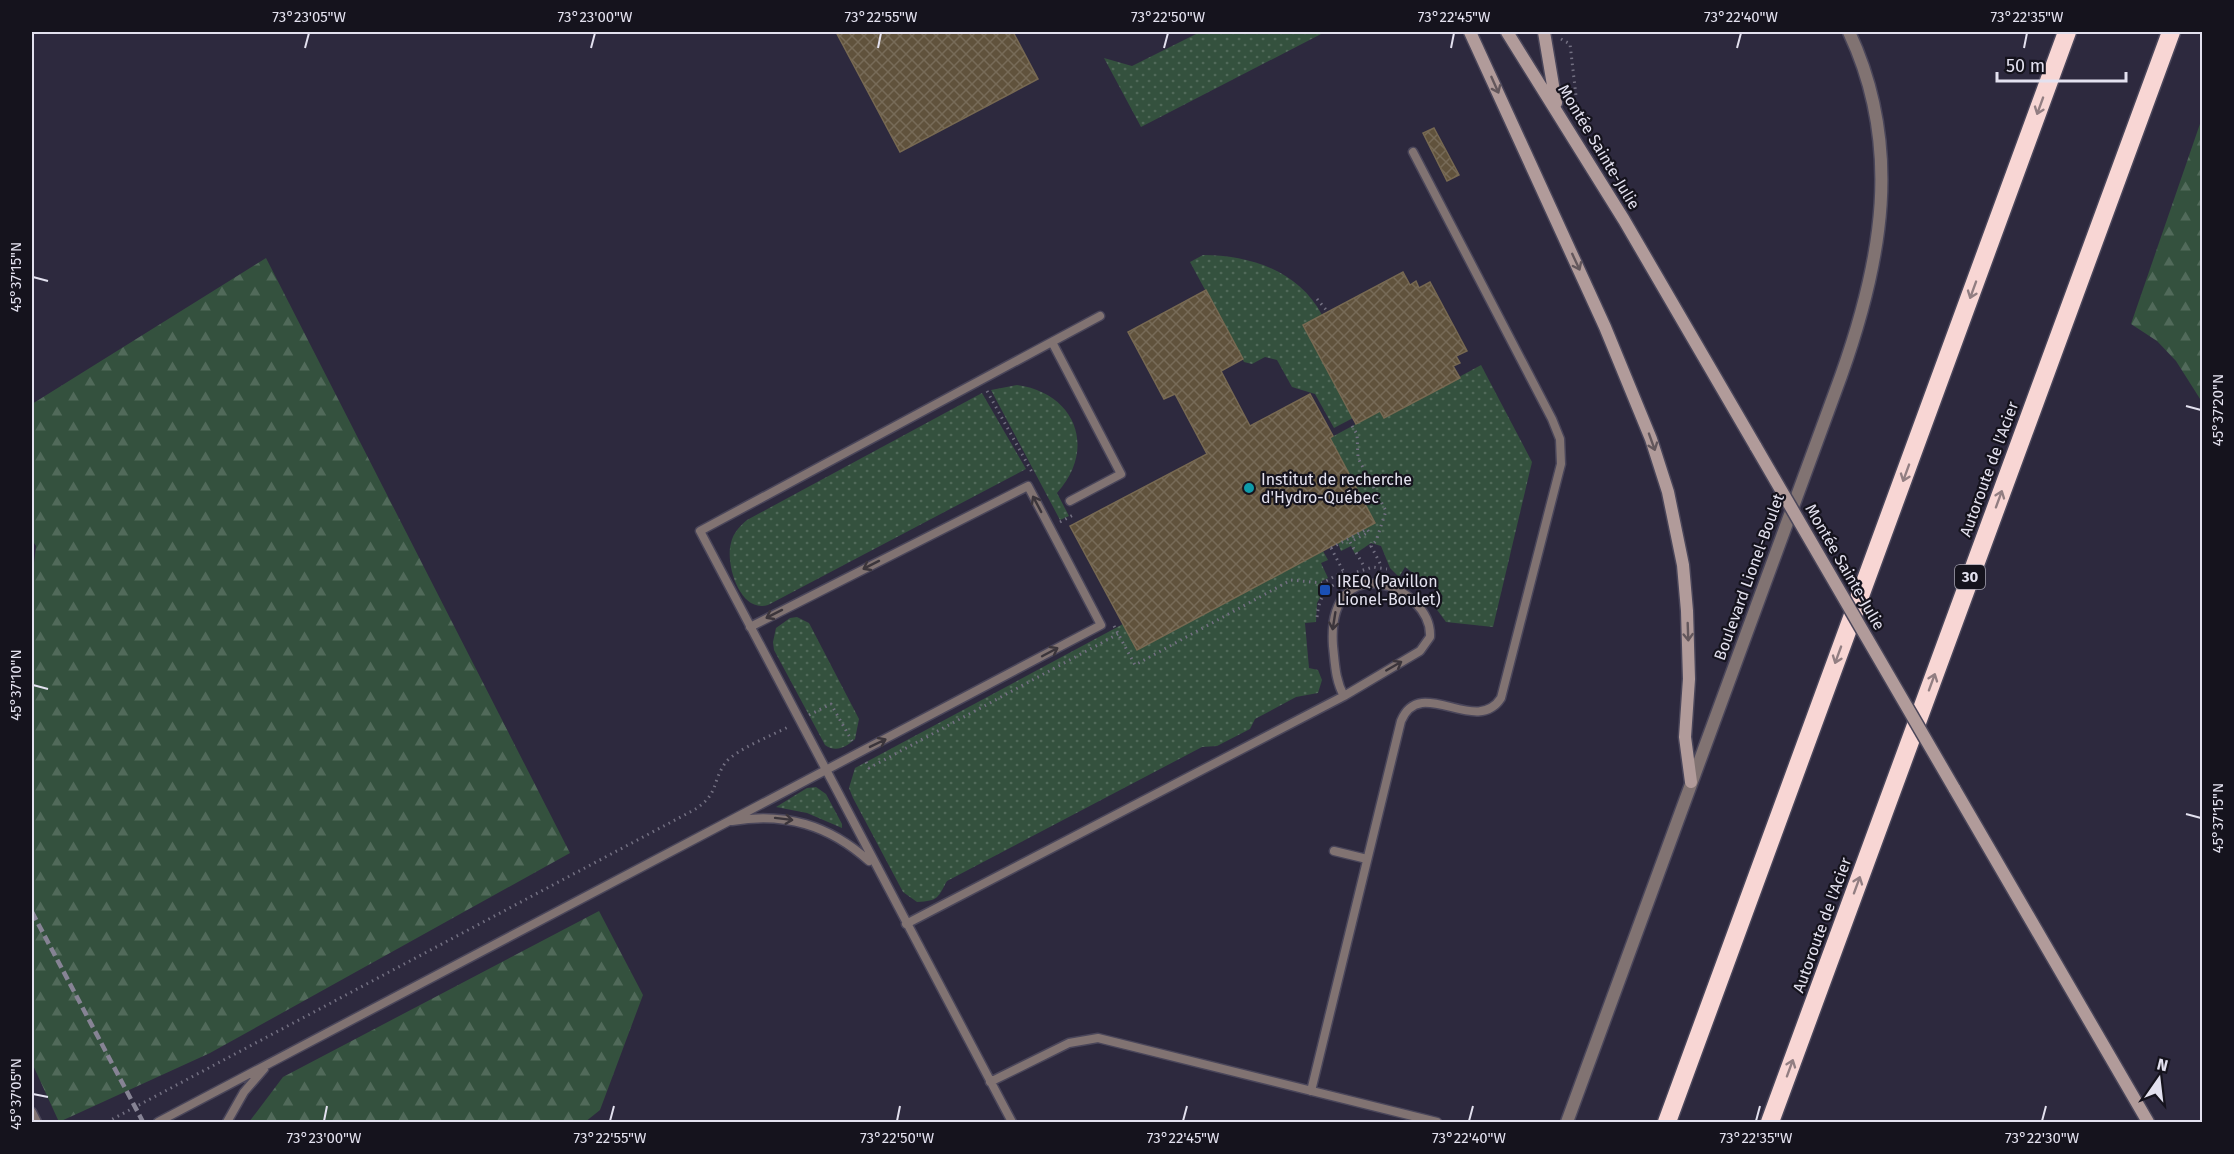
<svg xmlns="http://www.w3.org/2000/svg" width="2234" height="1154" viewBox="0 0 2234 1154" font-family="'Fira Sans',sans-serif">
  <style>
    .grass { fill: url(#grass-dots) }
    .forest { fill: url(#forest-firs) }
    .building { fill: url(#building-cross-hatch); stroke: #776952; stroke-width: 1.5 }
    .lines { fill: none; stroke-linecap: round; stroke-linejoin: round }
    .service-casing { stroke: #4a465a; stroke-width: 11 }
    .tertiary-casing { stroke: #4a465a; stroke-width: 15 }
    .secondary-casing { stroke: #4a465a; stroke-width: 15 }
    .motorway-casing { stroke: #4a465a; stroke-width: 21 }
    .path { stroke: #737082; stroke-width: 3; stroke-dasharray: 1.5 4.5; stroke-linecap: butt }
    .service { stroke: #817372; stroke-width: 8 }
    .tertiary { stroke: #817372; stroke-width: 12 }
    .secondary { stroke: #b19b9a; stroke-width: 12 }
    .motorway { stroke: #f8d6d4; stroke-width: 18 }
    .rail { stroke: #868394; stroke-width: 4.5; stroke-dasharray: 9 4.5; stroke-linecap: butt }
    .secondary-bridge-casing { stroke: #4a465a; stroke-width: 15; stroke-linecap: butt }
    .secondary-bridge { stroke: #b19b9a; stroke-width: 12 }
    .oneway { stroke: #63575c }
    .oneway2 { stroke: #927e82 }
    .oneway3 { stroke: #3b353b }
    .ticks { fill: none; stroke: #e3e1ef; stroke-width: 2 }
    .culture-dot { fill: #0f9aa8; stroke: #15131d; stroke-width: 2 }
    .transit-dot { fill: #1a4fb4; stroke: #15131d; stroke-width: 2 }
    .labels { text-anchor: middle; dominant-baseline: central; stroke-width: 4.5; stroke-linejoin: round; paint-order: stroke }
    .shield { fill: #15131d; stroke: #a5a3b0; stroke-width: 1.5 }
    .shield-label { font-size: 15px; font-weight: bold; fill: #e3e1ef }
    .street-label { font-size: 16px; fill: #e3e1ef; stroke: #15131d }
    .poi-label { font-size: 16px; fill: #e3e1ef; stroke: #15131d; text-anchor: start }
    .neatline { fill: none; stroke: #e3e1ef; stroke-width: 2 }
    .ticks-label { font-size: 15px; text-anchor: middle; fill: #e3e1ef }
  </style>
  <defs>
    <pattern id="grass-dots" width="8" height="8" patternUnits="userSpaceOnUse" patternTransform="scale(1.5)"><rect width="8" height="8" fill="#34513e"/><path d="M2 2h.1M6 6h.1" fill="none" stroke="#516a5a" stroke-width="1.8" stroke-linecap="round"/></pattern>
    <pattern id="forest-firs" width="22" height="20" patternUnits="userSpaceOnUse" patternTransform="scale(1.5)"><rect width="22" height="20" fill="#34513e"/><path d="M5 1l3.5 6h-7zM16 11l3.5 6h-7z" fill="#516a5a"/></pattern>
    <pattern id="building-cross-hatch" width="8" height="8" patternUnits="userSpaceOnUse" patternTransform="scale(1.5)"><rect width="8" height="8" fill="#60523c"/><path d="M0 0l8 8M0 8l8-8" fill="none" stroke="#776b58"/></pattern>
  </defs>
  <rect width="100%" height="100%" fill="#2d293e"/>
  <path class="grass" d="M1200 32H1325L1141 127 1104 58 1132 66Z
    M1203 255C1250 255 1299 271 1322 315L1303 325 1353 418 1334 428 1315 394 1292 387 1277 360 1265 357 1252 364 1244 362 1190 262Z
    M1481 365 1532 462 1493 627 1446 622 1435 607 1443 596 1405 567 1399 577 1390 568 1381 546 1371 543 1355 554 1351 546 1341 551 1338 543 1375 523 1330 438 1380 411 1384 418Z
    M1017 385C1076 393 1097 449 1057 493L1069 516 1060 520 991 390Z
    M982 393 1026 469 768 605C740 614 725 564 731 543 733 533 740 526 747 520Z
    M1323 551 1328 560 1321 563 1328 578 1322 581 1320 585 1323 592 1317 603 1316 622 1305 623 1309 668 1318 670 1322 680 1318 693 1296 697 1255 719 1250 729 1217 746 1202 747 947 881C938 897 939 901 917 902L903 892 853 798 849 788 855 768 1123 624 1137 649Z
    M797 617 809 623 859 719 855 739C846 747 836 753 825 745L774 650 773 642 776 628 790 618Z
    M816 787 826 794 842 824V828L807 813 776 807 807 788Z"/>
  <path class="forest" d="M2202 118V402L2176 361 2157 341 2131 324Z
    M266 258 570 853 210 1053 59 1122 32 1063V565L34 563 36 546 32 540V404Z
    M599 911 643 995 600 1110 585 1122H249L283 1077Z"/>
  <path class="building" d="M836 32H1013L1038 79 900 152Z
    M1434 128 1459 175 1447 181 1423 133Z
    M1403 272 1410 285 1416 281 1419 288 1430 282 1467 351 1456 356 1460 363 1453 366 1460 378 1384 418 1380 411 1356 424 1303 325Z
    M1206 290 1243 359 1221 371 1250 426 1310 394 1333 436 1330 438 1375 523 1137 650 1070 526 1207 454 1175 394 1164 399 1128 332Z"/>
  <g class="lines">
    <defs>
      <path id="service" d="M1052 342 1121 474 1070 501
        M732 821C785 812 829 825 869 861
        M1334 851 1367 859
        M906 924 1344 696 1420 651 1430 637C1433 586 1326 544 1333 646 1335 663 1335 680 1344 696
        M990 1082 1069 1043 1098 1038 1437 1122
        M1311 1091 1401 721C1420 674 1476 737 1501 698L1561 464 1560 439 1552 419 1413 152
        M32 1112 37 1122
        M158 1122 1101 625 1028 486 750 627
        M227 1122 244 1092 264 1069
        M1012 1122 700 531 1100 316"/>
      <path id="tertiary" d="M1567 1122 1841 376C1882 261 1903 147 1849 32"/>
      <path id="secondary" d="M1470 32 1605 327 1651 439 1668 492 1683 565 1687 611 1689 679 1685 737 1691 782
        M1507 32 1624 220 1756 447
        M1544 32 1556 103
        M1954 788 2148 1122"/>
      <path id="motorway" d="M1667 1122 2067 32
        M1770 1122 2171 32"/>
    </defs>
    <use href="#service" class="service-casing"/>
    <use href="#tertiary" class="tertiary-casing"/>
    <use href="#secondary" class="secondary-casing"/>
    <use href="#motorway" class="motorway-casing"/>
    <path class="path" d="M1561 39 1570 44 1576 96 1570 100
      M1317 299 1328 312
      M987 391 1033 474
      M1352 426 1357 434 1358 458 1386 511 1376 541 1371 546 1382 567
      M1060 522 1075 514
      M1331 548 1367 529 1369 532 1350 542 1365 568
      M1331 548 1348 580
      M1357 572 1373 567 1387 569
      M1317 617C1319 598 1324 590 1340 581
      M1114 626 1135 665 1291 580 1322 583 1343 572
      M809 715 831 704 852 741
      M866 762 869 768 1118 634
      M107 1122 692 811C720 795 711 782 726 762 737 749 773 735 788 727"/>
    <use href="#service" class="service"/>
    <use href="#tertiary" class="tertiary"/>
    <use href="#secondary" class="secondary"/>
    <use href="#motorway" class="motorway"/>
    <path class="rail" d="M32 912 143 1122"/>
    <defs>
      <path id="secondary-bridge" d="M1756 447 1954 788"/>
    </defs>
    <use href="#secondary-bridge" class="secondary-bridge-casing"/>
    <use href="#secondary-bridge" class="secondary-bridge"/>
  </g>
  <defs><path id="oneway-shaft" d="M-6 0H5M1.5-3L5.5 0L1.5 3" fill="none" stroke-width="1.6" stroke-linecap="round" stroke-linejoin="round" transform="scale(1.5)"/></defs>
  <g class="oneway">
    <use href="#oneway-shaft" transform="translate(1495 85) rotate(66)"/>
    <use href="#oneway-shaft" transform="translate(1576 262) rotate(65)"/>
    <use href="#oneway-shaft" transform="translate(1652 442) rotate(70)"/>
    <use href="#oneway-shaft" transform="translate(1688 632) rotate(88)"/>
  </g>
  <g class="oneway2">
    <use href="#oneway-shaft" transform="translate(2040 106) rotate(110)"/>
    <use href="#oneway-shaft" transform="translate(1973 290) rotate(110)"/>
    <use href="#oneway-shaft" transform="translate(1906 473) rotate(110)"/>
    <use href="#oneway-shaft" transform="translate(1999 499) rotate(-70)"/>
    <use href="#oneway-shaft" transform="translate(1838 655) rotate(110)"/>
    <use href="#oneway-shaft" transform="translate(1932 682) rotate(-70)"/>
    <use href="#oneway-shaft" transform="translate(1857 885) rotate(-70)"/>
    <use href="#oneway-shaft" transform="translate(1790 1068) rotate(-70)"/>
  </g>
  <g class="oneway3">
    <use href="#oneway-shaft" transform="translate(1037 504) rotate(-118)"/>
    <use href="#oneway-shaft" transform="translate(871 565) rotate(153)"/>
    <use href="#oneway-shaft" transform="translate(774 614) rotate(153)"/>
    <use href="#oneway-shaft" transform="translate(1334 621) rotate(99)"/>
    <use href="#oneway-shaft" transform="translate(1050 652) rotate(-28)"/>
    <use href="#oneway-shaft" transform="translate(1394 666) rotate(-30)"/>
    <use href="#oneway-shaft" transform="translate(878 743) rotate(-26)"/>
    <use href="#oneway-shaft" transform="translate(784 819) rotate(7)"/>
  </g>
  <path class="ticks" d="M305 48 309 33M591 48 595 33M878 48 881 33M1164 48 1168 33M1451 48 1454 33M1737 48 1741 33M2024 48 2027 33M33 277 48 281M2186 406 2201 410M33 685 48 689M2186 814 2201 818M33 1094 48 1097M324 1121 327 1106M610 1121 614 1106M897 1121 900 1106M1183 1121 1187 1106M1469 1121 1473 1106M1756 1121 1760 1106M2042 1121 2046 1106"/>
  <circle class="culture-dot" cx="1249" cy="488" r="6"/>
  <rect class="transit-dot" x="1319" y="584" width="12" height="12" rx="3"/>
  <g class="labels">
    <rect class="shield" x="1955" y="565" width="30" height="24" rx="4.5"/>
    <g class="shield-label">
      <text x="1970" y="577">30</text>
    </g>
    <g class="street-label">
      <text transform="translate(1599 147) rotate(59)">Montée Sainte-Julie</text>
      <text transform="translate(1989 469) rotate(-70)">Autoroute de l'Acier</text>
      <text transform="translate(1845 567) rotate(60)">Montée Sainte-Julie</text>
      <text transform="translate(1749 577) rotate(-70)">Boulevard Lionel-Boulet</text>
      <text transform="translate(1822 925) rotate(-70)">Autoroute de l'Acier</text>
    </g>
    <g class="poi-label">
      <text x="1261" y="479">Institut de recherche<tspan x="1261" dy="18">d'Hydro-Québec</tspan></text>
      <text x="1337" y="581">IREQ (Pavillon<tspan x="1337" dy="18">Lionel-Boulet)</tspan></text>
    </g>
  </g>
  <rect width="2234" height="1154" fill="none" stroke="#15131d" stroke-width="66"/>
  <g transform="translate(2159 1079) rotate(14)" stroke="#15131d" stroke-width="4.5" paint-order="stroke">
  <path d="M0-4.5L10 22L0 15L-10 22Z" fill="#e3e1ef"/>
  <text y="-9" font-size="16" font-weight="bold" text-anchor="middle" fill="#e3e1ef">N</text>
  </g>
  <path d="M1997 72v9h129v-9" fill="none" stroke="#e3e1ef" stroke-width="3"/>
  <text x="2006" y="72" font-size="18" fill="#e3e1ef" stroke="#15131d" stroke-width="4.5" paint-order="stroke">50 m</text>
  <rect x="33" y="33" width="2168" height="1088" class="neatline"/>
  <g class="ticks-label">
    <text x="309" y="22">73°23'05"W</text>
    <text x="595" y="22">73°23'00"W</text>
    <text x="881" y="22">73°22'55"W</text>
    <text x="1168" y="22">73°22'50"W</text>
    <text x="1454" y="22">73°22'45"W</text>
    <text x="1741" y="22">73°22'40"W</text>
    <text x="2027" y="22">73°22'35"W</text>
    <text transform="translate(16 277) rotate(-90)" y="5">45°37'15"N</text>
    <text transform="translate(2218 410) rotate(-90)" y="5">45°37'20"N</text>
    <text transform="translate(16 685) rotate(-90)" y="5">45°37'10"N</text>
    <text transform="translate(2218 818) rotate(-90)" y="5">45°37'15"N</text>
    <text transform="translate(16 1094) rotate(-90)" y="5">45°37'05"N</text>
    <text x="324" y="1143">73°23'00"W</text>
    <text x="610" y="1143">73°22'55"W</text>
    <text x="897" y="1143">73°22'50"W</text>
    <text x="1183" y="1143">73°22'45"W</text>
    <text x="1469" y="1143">73°22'40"W</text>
    <text x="1756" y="1143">73°22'35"W</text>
    <text x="2042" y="1143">73°22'30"W</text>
  </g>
</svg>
